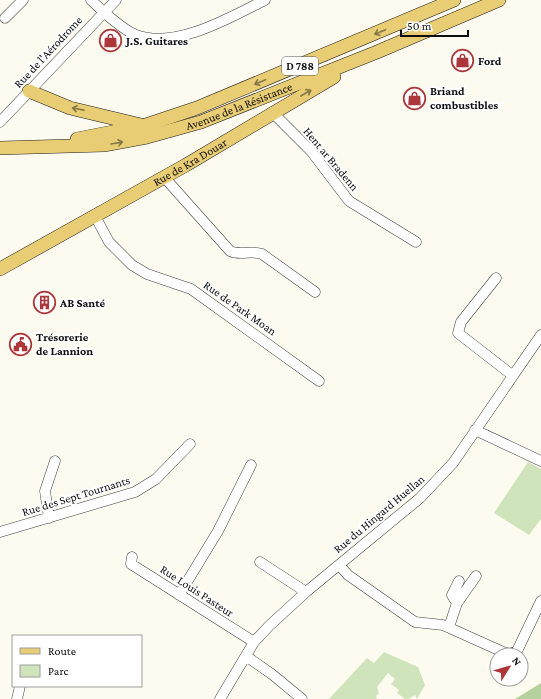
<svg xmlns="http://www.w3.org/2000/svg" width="541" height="699" viewBox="0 0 541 699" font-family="'Crimson Pro',serif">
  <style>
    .green { fill: #d0e4bc }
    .forest { fill: #b5d29e }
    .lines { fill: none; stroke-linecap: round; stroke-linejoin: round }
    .minor-casing { stroke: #404040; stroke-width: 11 }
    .major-casing { stroke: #1e1e1e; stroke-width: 14 }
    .minor { stroke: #fff; stroke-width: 10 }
    .major { stroke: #e8cd74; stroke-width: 13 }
    .oneway { stroke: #857746 }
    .labels { text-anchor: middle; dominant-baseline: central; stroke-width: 4; stroke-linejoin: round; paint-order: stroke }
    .shield { fill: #fff; stroke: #565656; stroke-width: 1 }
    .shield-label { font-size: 11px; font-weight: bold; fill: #0d0d0d }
    .poi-label { font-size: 12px; font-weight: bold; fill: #0d0d0d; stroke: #fff; text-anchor: start }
    .street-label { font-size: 12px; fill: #0d0d0d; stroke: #fff }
  </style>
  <rect width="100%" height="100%" fill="#fdfaef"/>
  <path class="green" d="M528 462 541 469V519L529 535 494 513Z
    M384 652 418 667 425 685 417 699 415 695 409 699H405L397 693 399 690 391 684 395 679 388 673 377 687 379 693 376 696 377 699H329L367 658 374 663Z"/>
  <path class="forest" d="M541 683V699H515Z"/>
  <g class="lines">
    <defs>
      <path id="minor" d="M91 0C101 10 123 30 136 35 175 50 231 17 265 0
        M5 18 23 0
        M272 112 311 151 349 201 416 242
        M0 122 116 0
        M164 177 230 251C240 256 251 250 262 254L315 292
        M95 216 109 242 132 265 147 274 191 289 319 381
        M496 278 461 322 458 333 512 375
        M475 430 541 461
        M49 518 45 491 55 461
        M0 532 135 492 156 479 190 444
        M132 557 131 564 254 642
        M260 562 306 592
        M339 565 348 575 415 622 443 625 503 652 510 654 517 651 541 601
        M179 595 218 531 251 465
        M457 603 452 595 459 581
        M449 627 457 603 476 576
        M246 656 273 675 302 699
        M17 699 20 686
        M220 699 254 642 269 626 306 592 420 498 453 463 541 335"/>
      <g id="major">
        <path d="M29 91 70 108 141 125"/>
        <path d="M77 139 143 126 197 108 454 0"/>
        <path id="s1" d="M0 148 104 145 147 137 201 122 377 52 499 0"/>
        <path id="s2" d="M0 269 186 165 334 77"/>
      </g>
    </defs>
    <use href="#minor" class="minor-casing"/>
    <use href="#major" class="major-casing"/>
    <use href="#minor" class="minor"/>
    <use href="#major" class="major"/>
  </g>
  <defs><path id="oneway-shaft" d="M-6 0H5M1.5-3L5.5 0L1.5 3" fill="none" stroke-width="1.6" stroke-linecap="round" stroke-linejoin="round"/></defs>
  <g class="oneway">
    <use href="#oneway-shaft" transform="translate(380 32) rotate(157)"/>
    <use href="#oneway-shaft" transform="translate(260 82) rotate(157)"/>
    <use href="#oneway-shaft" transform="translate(306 93) rotate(-30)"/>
    <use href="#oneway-shaft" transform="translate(78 109) rotate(-169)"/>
    <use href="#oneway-shaft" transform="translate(117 143) rotate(-10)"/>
  </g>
  <defs>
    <symbol id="shop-ring" viewBox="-11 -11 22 22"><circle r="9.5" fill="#fff" stroke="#ac363a" stroke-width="1.5"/><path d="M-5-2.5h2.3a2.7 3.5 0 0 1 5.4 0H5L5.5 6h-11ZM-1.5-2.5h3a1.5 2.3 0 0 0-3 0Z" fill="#ac363a"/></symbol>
    <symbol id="building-ring" viewBox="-11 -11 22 22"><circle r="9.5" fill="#fff" stroke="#ac363a" stroke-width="1.5"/><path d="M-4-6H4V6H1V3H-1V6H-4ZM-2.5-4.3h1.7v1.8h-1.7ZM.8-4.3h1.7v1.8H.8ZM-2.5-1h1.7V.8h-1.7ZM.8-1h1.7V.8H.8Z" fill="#ac363a"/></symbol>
    <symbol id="civic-ring" viewBox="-11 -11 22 22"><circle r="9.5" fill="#fff" stroke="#ac363a" stroke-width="1.5"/><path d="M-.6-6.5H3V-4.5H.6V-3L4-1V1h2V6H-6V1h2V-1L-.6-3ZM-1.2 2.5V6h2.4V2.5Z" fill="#ac363a"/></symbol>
  </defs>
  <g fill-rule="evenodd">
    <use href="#shop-ring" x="98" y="28" width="25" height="25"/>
    <use href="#shop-ring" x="450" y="48" width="25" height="25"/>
    <use href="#shop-ring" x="402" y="86" width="25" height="25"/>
    <use href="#building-ring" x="32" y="290" width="25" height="25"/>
    <use href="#civic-ring" x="8" y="332" width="25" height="25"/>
  </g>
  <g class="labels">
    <rect class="shield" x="282" y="57" width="36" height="18" rx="3"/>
    <g class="shield-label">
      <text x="300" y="66">D 788</text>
    </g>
    <g class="poi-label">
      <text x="126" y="41">J.S. Guitares</text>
      <text x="478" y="61">Ford</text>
      <text x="430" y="91">Briand<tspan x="430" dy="14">combustibles</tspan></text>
      <text x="60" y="303">AB Santé</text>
      <text x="36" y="337">Trésorerie<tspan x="36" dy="14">de Lannion</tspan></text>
    </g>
    <g class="street-label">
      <text transform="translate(48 52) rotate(-47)">Rue de l'Aérodrome</text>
      <text stroke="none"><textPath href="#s1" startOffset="245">Avenue de la Résistance</textPath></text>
      <text transform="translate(331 159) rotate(50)">Hent ar Bradenn</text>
      <text stroke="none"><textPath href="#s2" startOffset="218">Rue de Kra Douar</textPath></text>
      <text transform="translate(240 308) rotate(35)">Rue de Park Moan</text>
      <text transform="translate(76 496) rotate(-17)">Rue des Sept Tournants</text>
      <text transform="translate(379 514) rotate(-40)">Rue du Hingard Huellan</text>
      <text transform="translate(197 591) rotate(33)">Rue Louis Pasteur</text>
    </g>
  </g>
  <rect x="12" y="635" width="130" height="52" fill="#ffffff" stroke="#9e9e9e"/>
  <rect x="20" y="648" width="20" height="6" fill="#e8cd74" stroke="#9e9e9e"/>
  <text x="48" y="655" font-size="12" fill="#0d0d0d">Route</text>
  <rect x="20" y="665" width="20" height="12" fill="#d0e4bc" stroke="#9e9e9e"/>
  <text x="48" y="675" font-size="12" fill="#0d0d0d">Parc</text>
  <g transform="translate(509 667) rotate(53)"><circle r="19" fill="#ffffff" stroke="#9e9e9e"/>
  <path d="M0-3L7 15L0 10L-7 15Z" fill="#ac363a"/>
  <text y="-6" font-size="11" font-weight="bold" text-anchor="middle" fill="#0d0d0d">N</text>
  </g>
  <path d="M401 30v6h67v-6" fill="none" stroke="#0d0d0d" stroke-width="2"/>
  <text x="407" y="30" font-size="12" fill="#0d0d0d" stroke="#ffffff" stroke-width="3" paint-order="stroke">50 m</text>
</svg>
